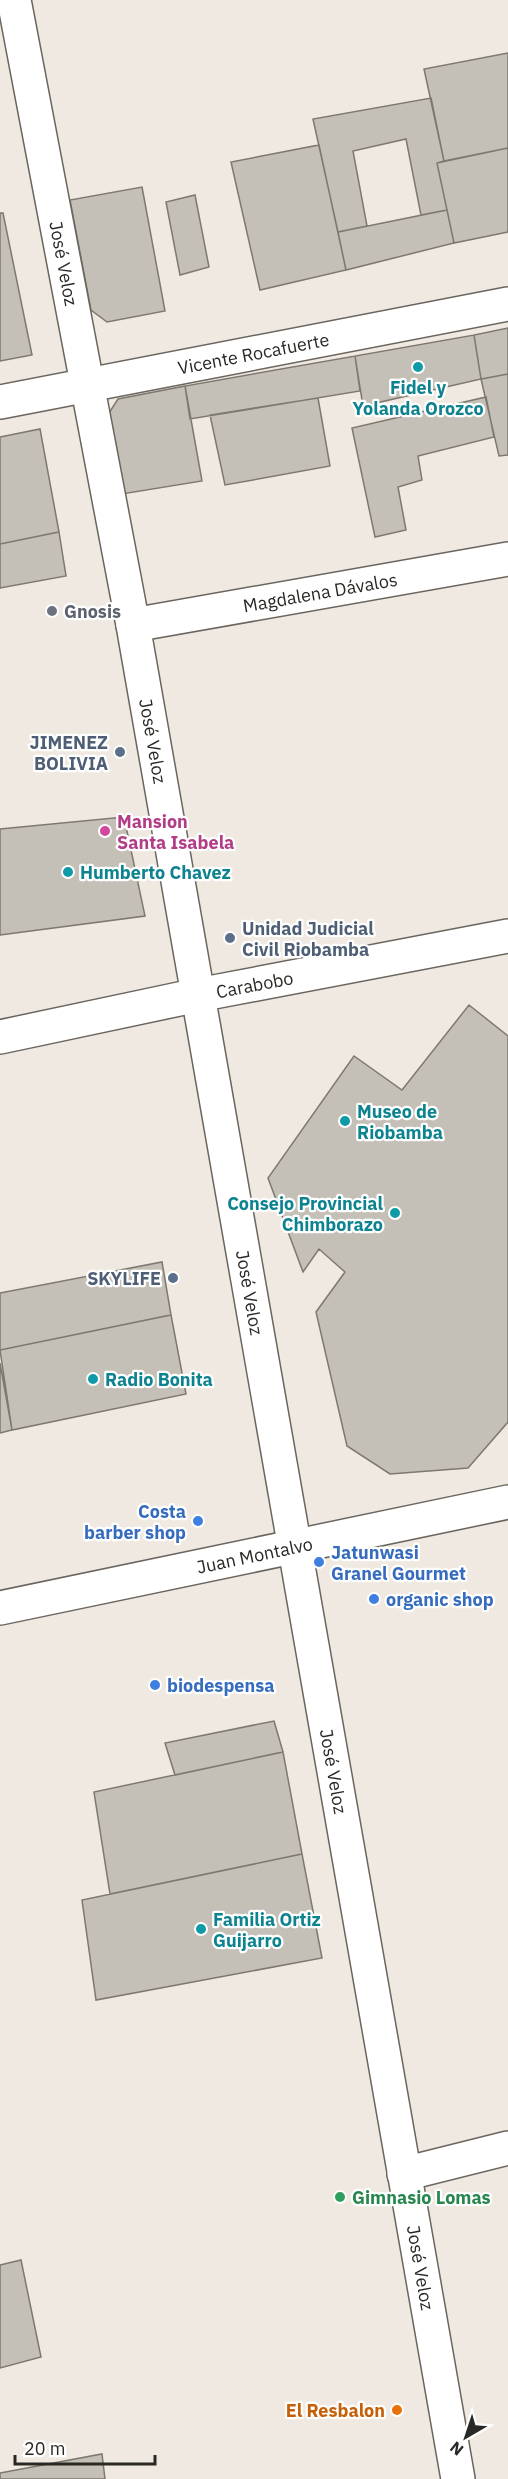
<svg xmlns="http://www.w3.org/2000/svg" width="508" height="2479" viewBox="0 0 508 2479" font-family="'IBM Plex Sans',sans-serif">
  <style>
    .building { fill: #c5c0b7; stroke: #7d7870; stroke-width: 1.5 }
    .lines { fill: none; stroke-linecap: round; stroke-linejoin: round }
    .minor-casing { stroke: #6a655e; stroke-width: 36 }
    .tertiary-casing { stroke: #6a655e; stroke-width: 36 }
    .secondary-casing { stroke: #6a655e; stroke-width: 36 }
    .minor { stroke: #fff; stroke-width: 33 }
    .tertiary { stroke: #fff; stroke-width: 33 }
    .secondary { stroke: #fff; stroke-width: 33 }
    .culture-dot { fill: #0f9aa8; stroke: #fff; stroke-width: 2 }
    .worship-dot { fill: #6b7280; stroke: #fff; stroke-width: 2 }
    .service-dot { fill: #5c6f8a; stroke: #fff; stroke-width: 2 }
    .hotel-dot { fill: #d1479c; stroke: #fff; stroke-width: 2 }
    .shop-dot { fill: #3f7fe0; stroke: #fff; stroke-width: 2 }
    .leisure-dot { fill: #2e9e5b; stroke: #fff; stroke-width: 2 }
    .food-dot { fill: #e8710a; stroke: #fff; stroke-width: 2 }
    .labels { text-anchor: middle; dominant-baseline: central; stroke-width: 4.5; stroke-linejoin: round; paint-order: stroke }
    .street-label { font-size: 18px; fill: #2a2825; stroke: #fff }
    .culture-label { font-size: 18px; font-weight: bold; fill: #0d838f; stroke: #fff; text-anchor: start }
    .worship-label { font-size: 18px; font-weight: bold; fill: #5b616d; stroke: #fff; text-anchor: start }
    .service-label { font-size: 18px; font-weight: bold; fill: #4e5e75; stroke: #fff; text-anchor: end }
    .hotel-label { font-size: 18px; font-weight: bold; fill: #b23c85; stroke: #fff; text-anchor: start }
    .shop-label { font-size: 18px; font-weight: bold; fill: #366cbe; stroke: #fff; text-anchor: start }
    .leisure-label { font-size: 18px; font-weight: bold; fill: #27864d; stroke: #fff; text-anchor: start }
    .food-label { font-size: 18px; font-weight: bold; fill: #c56008; stroke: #fff; text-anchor: end }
  </style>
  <rect width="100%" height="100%" fill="#efe9e1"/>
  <path class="building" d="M508 53V148L444 161 424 69Z
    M431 98 444 161 437 163 447 210 421 215 406 139 353 151 367 226 338 232 313 119Z
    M319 145 346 270 260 290 231 162Z
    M508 148V232L454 243 437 163Z
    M142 187 165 311 107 322 91 310 70 200Z
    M195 195 209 267 180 275 166 202Z
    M447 210 454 243 346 270 338 232Z
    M0 213H3L32 355 0 361Z
    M508 328V374L481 379 474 335Z
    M474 335 481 379 363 406 355 356Z
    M355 356 360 391 190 419 185 386Z
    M508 374V455L499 456 481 379Z
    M185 386 202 481 122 494 109 413 118 399Z
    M486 397 494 437 418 456 422 480 398 487 406 530 375 537 352 428Z
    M318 398 330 466 225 485 210 415Z
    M40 429 59 532 0 544V437Z
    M59 532 66 576 0 588V544Z
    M124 817 145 916 0 935V829Z
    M469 1005 508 1036V1422L468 1468 390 1474 347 1446 316 1312 345 1272 319 1249 303 1272 268 1178 354 1056 402 1090Z
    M162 1262 171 1315 0 1350V1293Z
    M171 1315 186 1394 12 1430 0 1350Z
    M0 1363 12 1430 0 1433Z
    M274 1721 283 1752 175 1775 165 1743Z
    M283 1752 302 1854 110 1894 94 1792Z
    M302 1854 322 1958 96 2000 82 1900Z
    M21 2260 41 2357 0 2368V2265Z
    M102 2454 105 2479H0V2473Z"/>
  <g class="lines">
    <defs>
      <g id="minor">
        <path id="s1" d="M14 0 133 625 198 995"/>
        <path id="s2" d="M133 625 508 559"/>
        <path id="s3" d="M0 1608 508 1502"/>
        <path d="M404 2174 508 2148"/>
      </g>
      <g id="tertiary">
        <path id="s4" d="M198 995 458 2479"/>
      </g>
      <g id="secondary">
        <path id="s5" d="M0 402 508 304"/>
        <path id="s6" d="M0 1037 198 995 508 936"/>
      </g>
    </defs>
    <use href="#minor" class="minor-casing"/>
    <use href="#tertiary" class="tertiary-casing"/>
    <use href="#secondary" class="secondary-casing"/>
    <use href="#minor" class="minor"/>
    <use href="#tertiary" class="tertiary"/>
    <use href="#secondary" class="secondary"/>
  </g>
  <g class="culture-dot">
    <circle cx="418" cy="367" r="6"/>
    <circle cx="68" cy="872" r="6"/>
    <circle cx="345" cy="1121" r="6"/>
    <circle cx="395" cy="1213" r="6"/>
    <circle cx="93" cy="1379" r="6"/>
    <circle cx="201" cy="1929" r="6"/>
  </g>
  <circle class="worship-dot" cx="52" cy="611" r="6"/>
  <g class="service-dot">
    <circle cx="120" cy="752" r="6"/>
    <circle cx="230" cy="938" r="6"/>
    <circle cx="173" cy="1278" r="6"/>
  </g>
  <circle class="hotel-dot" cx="105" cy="831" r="6"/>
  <g class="shop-dot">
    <circle cx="198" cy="1521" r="6"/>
    <circle cx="319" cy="1562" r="6"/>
    <circle cx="374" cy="1599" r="6"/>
    <circle cx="155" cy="1685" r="6"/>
  </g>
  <circle class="leisure-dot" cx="340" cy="2197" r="6"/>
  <circle class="food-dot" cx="397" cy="2410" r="6"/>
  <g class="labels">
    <g class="street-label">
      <text stroke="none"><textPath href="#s1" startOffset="268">José Veloz</textPath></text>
      <text stroke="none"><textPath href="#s5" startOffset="258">Vicente Rocafuerte</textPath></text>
      <text stroke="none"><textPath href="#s2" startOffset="190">Magdalena Dávalos</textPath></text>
      <text stroke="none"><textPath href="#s1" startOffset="754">José Veloz</textPath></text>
      <text stroke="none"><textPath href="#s6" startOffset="260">Carabobo</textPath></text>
      <text stroke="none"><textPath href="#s4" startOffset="302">José Veloz</textPath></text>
      <text stroke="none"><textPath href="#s3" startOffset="260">Juan Montalvo</textPath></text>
      <text stroke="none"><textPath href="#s4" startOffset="788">José Veloz</textPath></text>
      <text stroke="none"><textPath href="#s4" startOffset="1292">José Veloz</textPath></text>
    </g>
    <g class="culture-label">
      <text x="418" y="387" text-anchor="middle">Fidel y<tspan x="418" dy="21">Yolanda Orozco</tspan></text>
      <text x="80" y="872">Humberto Chavez</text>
      <text x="357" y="1111">Museo de<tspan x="357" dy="21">Riobamba</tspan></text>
      <text x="383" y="1203" text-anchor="end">Consejo Provincial<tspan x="383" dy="21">Chimborazo</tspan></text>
      <text x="105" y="1379">Radio Bonita</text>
      <text x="213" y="1919">Familia Ortiz<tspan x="213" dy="21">Guijarro</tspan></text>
    </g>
    <g class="worship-label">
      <text x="64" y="611">Gnosis</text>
    </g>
    <g class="service-label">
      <text x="108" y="742">JIMENEZ<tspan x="108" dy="21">BOLIVIA</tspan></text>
      <text x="242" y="928" text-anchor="start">Unidad Judicial<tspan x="242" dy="21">Civil Riobamba</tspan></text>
      <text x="161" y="1278">SKYLIFE</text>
    </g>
    <g class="hotel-label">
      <text x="117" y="821">Mansion<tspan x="117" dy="21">Santa Isabela</tspan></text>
    </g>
    <g class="shop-label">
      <text x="186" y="1511" text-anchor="end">Costa<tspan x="186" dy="21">barber shop</tspan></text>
      <text x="331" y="1552">Jatunwasi<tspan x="331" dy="21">Granel Gourmet</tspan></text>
      <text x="386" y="1599">organic shop</text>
      <text x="167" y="1685">biodespensa</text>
    </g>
    <g class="leisure-label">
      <text x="352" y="2197">Gimnasio Lomas</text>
    </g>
    <g class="food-label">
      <text x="385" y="2410">El Resbalon</text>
    </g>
  </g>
  <g transform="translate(466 2437) rotate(219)" stroke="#ffffff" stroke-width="4.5" paint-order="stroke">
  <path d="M0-4.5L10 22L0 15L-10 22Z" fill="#2a2825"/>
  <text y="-9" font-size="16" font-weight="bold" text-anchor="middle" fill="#2a2825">N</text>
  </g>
  <path d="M15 2455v9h140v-9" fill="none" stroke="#2a2825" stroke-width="3"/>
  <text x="24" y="2455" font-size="18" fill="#2a2825" stroke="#ffffff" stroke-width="4.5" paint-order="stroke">20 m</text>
</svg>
